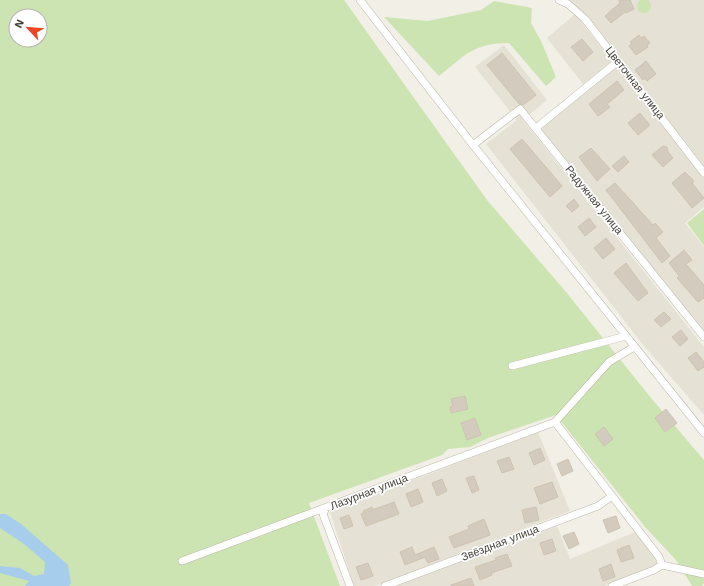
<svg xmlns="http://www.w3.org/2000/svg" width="704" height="586" viewBox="0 0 704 586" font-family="'Work Sans',sans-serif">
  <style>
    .residential { fill: #e6e1d5 }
    .green { fill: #cce4b1; fill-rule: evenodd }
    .water { fill: #a6cdeb }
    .building { fill: #d3cbbd; stroke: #cdc3b0 }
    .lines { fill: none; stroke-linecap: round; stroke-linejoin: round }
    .street-casing { stroke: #bdb7aa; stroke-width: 8 }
    .street { stroke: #fff; stroke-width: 7 }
    .labels { text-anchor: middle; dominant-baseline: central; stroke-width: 3.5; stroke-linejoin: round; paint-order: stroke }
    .street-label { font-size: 11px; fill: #443f36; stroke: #fff }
  </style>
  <rect width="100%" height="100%" fill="#f2efe6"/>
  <path class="residential" d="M565 0H704V167L587 16Z
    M575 14 612 61 583 84 547 38Z
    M504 45 547 100 523 120 704 347V415L644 346 486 144 517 120 475 67Z
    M616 67 704 177V207L685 223 704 247V332L540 129Z
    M538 432 570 511 375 586H354L330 512Z
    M557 526 570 559 635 532 658 559 657 566 604 586H396Z"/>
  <path class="green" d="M637 6a7 7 0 1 1 14 0a7 7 0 1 1-14 0Z
    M0 0H344L487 200 566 292 651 398 704 460V583L702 586H692L676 560 646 528 556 415 488 438 470 447 448 449 442 455 309 503 340 586H0ZM16 16H40V40H16Z
    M494 1 532 8 531 23 541 41 556 77 546 86 509 43C473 43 466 55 439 76L384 17 428 21 481 10Z
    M704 209V246L687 223Z"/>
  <path class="water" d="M0 514H6L21 524 68 565 71 583 69 586H25L29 581 0 573V566L20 568 34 576 44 574 45 562 24 544 0 528Z"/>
  <path class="building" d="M619 0H630L634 9 626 13 625 12 611 23 605 16 620 3Z
    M639 35 641 38 644 36 650 43 647 45 648 47 636 55 629 46 632 43 630 42Z
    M582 39 593 52 583 61 571 47Z
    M502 53 536 95 523 105 519 104 487 65Z
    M646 61 656 74 647 81 645 78 643 80 635 70Z
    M617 81 624 90 607 104 610 107 598 116 589 104Z
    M640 113 650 125 638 135 628 123Z
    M522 139 562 186 550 197 510 149Z
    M663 146 667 147 668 152 673 158 663 167 652 155Z
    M591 148 610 169 597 181 579 157Z
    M624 156 629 162 618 172 612 166Z
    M685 172 694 181 692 183 704 198 692 208 672 183Z
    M615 183 653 225 655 223 663 232 656 238 670 256 662 263 606 190Z
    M574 199 579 206 572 212 566 206Z
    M589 218 596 227 585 236 578 227Z
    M606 238 615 249 603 259 594 248Z
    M684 250 692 260 686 264 704 285V298L698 302 677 278 679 276 669 263Z
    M626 263 648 293 638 301 614 273Z
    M664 312 671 319 661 327 654 320Z
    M681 330 688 339 680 346 672 337Z
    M696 352 704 362V367L698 371 688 358Z
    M465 396 468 409 451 413 450 407 453 406 451 399Z
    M666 409 677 423 665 432 655 418Z
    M475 418 481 435 467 440 461 423Z
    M604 427 613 439 604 446 595 434Z
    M540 448 545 460 534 465 529 453Z
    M509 457 514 469 502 473 497 461Z
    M568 459 573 471 562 476 557 464Z
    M474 476 479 490 472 493 466 478Z
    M442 479 447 491 437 496 432 483Z
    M552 482 558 497 540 504 534 488Z
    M418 489 423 502 411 507 406 494Z
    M394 502 399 514 366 526 361 514 364 512 363 511 372 507V509H375Z
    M536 507 539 520 525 523 522 510Z
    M349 515 353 526 344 529 340 518Z
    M616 516 620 528 608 533 603 520Z
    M484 519 490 535 454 548 449 537 469 529 468 526Z
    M574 532 579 544 569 549 563 536Z
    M552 539 556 551 544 555 540 543Z
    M629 545 634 558 621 562 617 550Z
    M412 547 415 555 434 547 439 559 428 563 425 557 405 565 400 552Z
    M507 554 512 566 491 573 492 575 480 580 475 567 496 560 495 558Z
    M368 563 373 576 361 580 356 567Z
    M611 564 615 577 603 581 599 569Z
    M471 578 474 586H451V585Z"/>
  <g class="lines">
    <defs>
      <path id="street" d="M360 0 473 145 704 433
        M559 0 568 4 585 19 704 173
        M536 128 617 62
        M473 145 520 109 704 337
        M512 366 626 336
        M555 422 659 557 662 565
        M326 508 323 514 350 586
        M182 561 555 422 609 362 634 347
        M662 565 704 574
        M385 586 598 506 612 496
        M612 586 654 570 662 565"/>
    </defs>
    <use href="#street" class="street-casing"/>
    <use href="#street" class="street"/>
  </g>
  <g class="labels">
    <g class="street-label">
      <text transform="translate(635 83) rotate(52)">Цветочная улица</text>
      <text transform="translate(594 200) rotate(51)">Радужная улица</text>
      <text transform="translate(369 492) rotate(-21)">Лазурная улица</text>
      <text transform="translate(500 543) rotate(-21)">Звёздная улица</text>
    </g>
  </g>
  <g transform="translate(28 28) rotate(296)"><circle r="19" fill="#ffffff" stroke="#b4b2af"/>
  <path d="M0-3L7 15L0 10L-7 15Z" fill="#ec4623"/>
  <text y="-6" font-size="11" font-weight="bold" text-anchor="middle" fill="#443f36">N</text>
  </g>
</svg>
